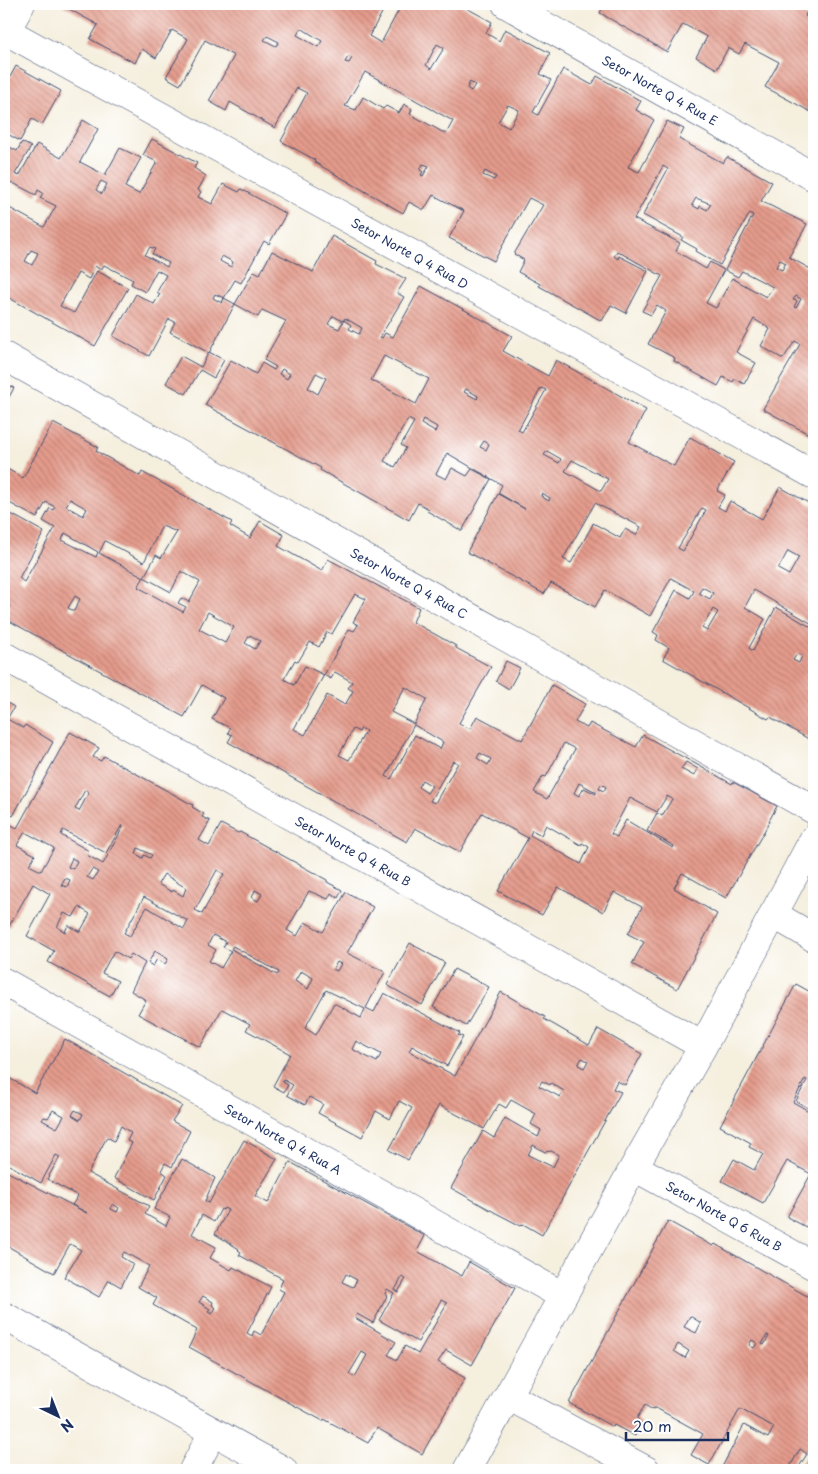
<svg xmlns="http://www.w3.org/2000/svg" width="818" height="1474" viewBox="0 0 818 1474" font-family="'Playpen Sans',sans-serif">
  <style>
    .building { fill: url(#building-back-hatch); fill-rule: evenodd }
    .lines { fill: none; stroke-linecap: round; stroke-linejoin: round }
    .minor-casing { stroke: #3c4c71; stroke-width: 29 }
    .tertiary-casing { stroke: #3c4c71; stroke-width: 29 }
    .minor { stroke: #fff; stroke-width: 28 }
    .tertiary { stroke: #fff; stroke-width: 28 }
    .labels { text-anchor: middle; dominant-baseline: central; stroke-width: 5; stroke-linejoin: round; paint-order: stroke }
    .street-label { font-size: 12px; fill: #1b2f5e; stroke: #fff }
  </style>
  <defs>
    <pattern id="building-back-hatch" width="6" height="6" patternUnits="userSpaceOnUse" patternTransform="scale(1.25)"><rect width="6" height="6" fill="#e59b8b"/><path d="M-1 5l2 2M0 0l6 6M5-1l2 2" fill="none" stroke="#b97f75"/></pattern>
  </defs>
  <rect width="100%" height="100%" fill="#fff"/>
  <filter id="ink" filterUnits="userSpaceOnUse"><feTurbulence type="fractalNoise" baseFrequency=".02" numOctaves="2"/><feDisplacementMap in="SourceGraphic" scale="10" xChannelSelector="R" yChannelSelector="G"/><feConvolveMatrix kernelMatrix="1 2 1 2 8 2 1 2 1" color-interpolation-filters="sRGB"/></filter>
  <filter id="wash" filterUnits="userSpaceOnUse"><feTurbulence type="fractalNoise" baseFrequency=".0096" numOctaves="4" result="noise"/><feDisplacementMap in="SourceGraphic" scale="20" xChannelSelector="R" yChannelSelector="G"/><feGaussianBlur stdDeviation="1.12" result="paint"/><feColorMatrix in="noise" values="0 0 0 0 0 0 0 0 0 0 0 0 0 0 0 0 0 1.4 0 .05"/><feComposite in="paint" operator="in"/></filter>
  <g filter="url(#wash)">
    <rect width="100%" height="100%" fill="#f5efde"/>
    <g id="blocks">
      <path class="building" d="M60 4H387L369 36 381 43 402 4H459L492 22 486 33 499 41 505 29 550 53 540 74 551 80 533 112 538 115 563 69 592 85 597 76 641 101 636 110 654 120 628 167 639 172 667 121 684 129 679 139 723 163 727 157 772 182 761 201 807 224 789 257 814 271V437L763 409 800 344 795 341 783 359 761 346 770 329 754 319 736 352 756 363 744 384 735 379 733 382 723 377 718 386 674 361 675 358 648 344 666 311 657 305 651 315 642 311 662 276 617 251 614 256 618 259 619 256 648 271 626 313 611 305 602 321 539 286 540 284 518 272 524 260 514 254 543 205 529 198 494 261 449 238 464 211 433 195 424 210 409 202 403 213 314 162 315 160 281 141 307 93 297 88 275 128 230 102 226 111 209 101 234 56 205 40 180 85 166 77 188 39 172 30 156 58 142 49 135 63 90 39 98 25ZM301 28 322 41 318 47 297 35ZM267 36 279 42 276 46 264 40ZM437 44 444 48 431 69 426 65ZM348 57 352 58 349 63 345 62ZM365 72 453 121 446 134 410 114 412 109 404 104 399 113 386 106 383 109 363 97 356 110 345 106ZM470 82 475 85 471 91 467 88ZM508 105 519 110 509 128 498 122ZM423 164 429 166 423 176 421 175 423 172 420 170ZM663 166 668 169 643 215 683 237 681 240 697 249 696 251 720 265 750 213 753 215 725 270 738 277 742 271 773 287 766 297 732 278 716 308 706 303 724 270 710 262 706 269 676 251 680 243 634 219ZM485 171 496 177 494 180 483 175ZM696 198 711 204 707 210 700 206 699 209 692 205ZM780 260 786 263 782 270 776 267ZM796 296 801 299 796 308 794 307 797 301 793 300Z
        M604 4H814V13L808 10 805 16 814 21V108L811 112 765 87 779 62 745 44 739 54 728 48 717 69 696 57 707 37 683 24 667 52 600 13Z
        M16 66 61 91 42 125 32 119 20 141 4 132V88Z
        M83 120 98 129 80 162 105 175 120 148 141 158 125 187 139 194 157 162 143 155 152 139 197 163 194 168 206 176 198 190 201 192 198 197 212 204 223 184 239 192 241 189 286 214 269 244 264 241 241 283 235 280 224 298 215 294 213 298 222 303 224 298 235 304 209 353 170 332 175 322 169 319 149 356 113 336 136 294 154 304 160 294 157 292 166 275 157 270 145 292 131 284 133 280 104 265 101 270 95 266 89 279 78 273 60 306 74 313 97 271 128 288 95 346 4 295V205L44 227 56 206 40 198 43 193 38 190 36 195 11 182 4 194V144L17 151 22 142 31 147 15 174 19 176 37 144 61 158ZM101 181 107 184 102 194 96 190ZM150 247 155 249 152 254 169 263 167 267 145 255ZM31 250 38 253 32 265 25 261ZM222 256 233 262 231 267 220 261Z
        M332 236 377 261 376 264 406 279 397 293 404 297 380 337 382 338 385 333 393 337 421 286 512 336 503 351 548 376 556 360 646 410 629 442 674 466 690 437 734 462 717 491 725 495 718 507 725 511 730 501 762 519 780 487 814 506V625L754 590 745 607 765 619 749 648 753 651 776 607 814 629V742L770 717 768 719 663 659 669 648 656 640 658 635 653 632 676 590 690 598 694 591 671 578 650 616 605 590 595 607 551 583 544 594 467 552 498 494 525 509 498 493 502 485 447 453 436 474 446 479 452 468 467 476 472 469 491 479 462 531 427 511 429 509 418 503 409 520 320 470 321 468 205 405 231 360 256 374 262 363 274 370 276 367 264 360 286 321 262 310 258 317 235 304 254 271 260 274 272 251 313 272ZM333 316 343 321 345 318 362 328 359 334 349 329 351 325 344 320 339 329 328 324ZM384 356 429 379 416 404 371 380ZM282 369 290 374 287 379 279 374ZM316 373 326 378 318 394 308 388ZM541 388 546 390 522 432 518 430ZM466 389 478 396 477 399 464 392ZM408 419 414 422 401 445 406 448 395 467 384 461ZM423 419 437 427 435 432 421 424ZM484 441 489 444 486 450 480 447ZM547 451 561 459 559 463 544 455ZM572 460 608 479 601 491 565 471ZM542 493 550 498 549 501 541 496ZM595 503 641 527 636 535 625 529 620 538 593 523 592 526 571 563 563 559ZM702 508 706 510 683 551 678 548ZM788 551 799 557 789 575 778 569ZM702 587 713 593 710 599 699 593ZM713 609 718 612 707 631 702 628ZM797 654 802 656 799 663 793 660Z
        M209 352 224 360 214 378 200 370 186 394 166 383 181 356 201 367Z
        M4 382 14 388 4 406Z
        M53 423 98 447 96 451 140 476 142 472 232 522 230 526 250 538 260 521 284 535 278 546 322 571 328 559 419 608 413 622 456 646V648L491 667 459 723 470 729 477 716 522 740 552 685 585 704 575 722 587 728 590 723 636 747 643 735 732 784 733 782 777 806 769 821H770L726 898 682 873 674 888 717 914 677 989 632 964 644 942 628 934 642 907 614 892 603 912 558 887 542 915 498 891 528 838 482 813 460 852 415 828 407 842 228 742 232 735 228 733 230 728 212 719 224 698 202 685 184 717 4 618 10 606 4 603V527L11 514 44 532 19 578 24 582 55 528 43 521 50 508 53 510 55 507 46 502 37 518 4 500V467L23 478ZM70 499 87 509 83 516 66 506ZM162 526 177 532 161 558 156 555 144 577 171 592 181 571 200 582 189 602 181 598 178 603 186 607 183 612 138 587 144 577 99 553 105 541 144 562ZM65 533 98 552 96 557 62 540ZM355 594 366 599 353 622 358 625 354 631 349 629 324 675 331 679 335 672 352 682 348 688 353 691 345 705 327 695 305 735 294 729 324 675 305 666 294 685 284 679 295 660 298 662 310 642 319 647 327 632 332 634ZM75 596 80 599 74 611 68 608ZM208 612 234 627 225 643 199 629ZM250 635 260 641 255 649 245 643ZM405 687 427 699 414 724 391 712ZM414 725 443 742 440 749 415 735 391 779 386 776ZM361 728 366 731 349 760 339 755 353 729 359 732ZM564 743 575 749 547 799 534 792 543 776 546 777ZM480 753 491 759 488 765 477 758ZM453 761 458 763 435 803 430 801ZM686 762 698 769 694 776 681 769ZM422 780 432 786 427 793 418 787ZM579 783 596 792V794L584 788 579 796 574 793ZM601 784 606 787 604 791 599 789ZM667 796 672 799 662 816 657 813 647 831 674 846 673 848 626 820 617 837 611 834 630 798 657 812ZM546 825 581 845 582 843 589 847 581 864 530 835 532 830 541 835Z
        M506 661 520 668 509 689 496 681Z
        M4 701 14 707 7 719 23 728 25 725 53 742 13 816 6 813 4 817V763L7 757 4 756Z
        M70 732 99 748 93 757 101 761 104 756 193 805 192 807 204 814 202 817 210 821 199 840 209 846 221 824 238 833 240 832 327 880V882L342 890 338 898 331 893 328 899 309 891 287 930 297 936 305 922 323 932 346 892 373 907 347 953 385 972 366 1008 374 1012 384 993 460 1033 458 1035 463 1037 447 1066 412 1046 409 1051 455 1076 501 992 545 1017 544 1019 589 1045 598 1029 642 1054 625 1085 617 1081 613 1089 621 1092 542 1235 523 1224 521 1226 496 1213 451 1188 483 1131 494 1138 505 1118 538 1137 541 1130 531 1124 536 1114 511 1100 506 1108 499 1104 484 1129 439 1105 408 1160 389 1150 412 1108 399 1101 390 1119 376 1111 362 1137 318 1113 323 1104 309 1097 305 1105 287 1095 293 1085 284 1080 283 1082 288 1085 284 1092 273 1086 290 1054 246 1030 250 1024 222 1009 200 1047 138 1014 146 1000 131 991 145 963 131 954 128 959 114 951 102 973 118 981 110 996 48 962 54 951 27 936 50 894 33 884 4 935V821L17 828ZM85 790 89 792 79 811 75 809ZM122 825 123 827 103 864 87 855 89 851 61 835 63 830 106 853ZM25 832 54 848 41 871 29 865 35 855 17 845ZM138 848 152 855 150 858 144 855 143 858 136 854ZM72 858 77 861 73 869 68 867ZM92 869 98 872 93 880 87 877ZM217 870 224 874 202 914 195 910ZM164 874 186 888 183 896 173 890 172 892 158 884ZM65 878 70 880 67 887 61 885ZM255 890 262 894 258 901 252 898ZM144 897 188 921 184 929 147 907 130 936 124 933ZM79 907 90 914 80 932 68 925 65 932 57 927 64 913 73 917ZM213 935 226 942 223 947 231 951 221 968 209 961 216 950 208 945ZM233 946 279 972 277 975 231 949ZM155 951 168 959 165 964 157 959 153 966 148 963ZM337 962 341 964 337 971 333 969ZM301 971 313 978 308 989 295 981ZM326 990 365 1009 361 1018 334 1003 316 1035 305 1028ZM356 1041 381 1054 377 1062 352 1049ZM582 1058 588 1061 584 1068 578 1065ZM542 1081 550 1085 551 1083 564 1091 560 1097 539 1086ZM533 1145 545 1152 551 1151 559 1155 553 1167 528 1155Z
        M410 943 445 963 422 1005 387 985Z
        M454 969 489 987 466 1026 433 1007Z
        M796 984 814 994V1111L796 1101 807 1080 805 1079 793 1102 814 1114V1215L806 1227 787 1217 811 1174 787 1161 763 1203 722 1181 734 1159 754 1170 763 1154 749 1147 751 1143 720 1126Z
        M65 1039 182 1106 172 1121 190 1131 172 1167 165 1163 161 1171 167 1175 154 1200 114 1178 132 1143 127 1141 131 1133 121 1126 114 1141 107 1137 88 1173 149 1206 145 1214 166 1226 170 1217 154 1209 182 1159 215 1178 205 1201 209 1203 244 1140 277 1159 255 1196 268 1203 290 1162 425 1236 417 1251 462 1276 469 1262 515 1288 472 1365 446 1350 438 1362 465 1378 422 1454 377 1428 368 1443 324 1419 323 1421 277 1396 189 1347 197 1330 153 1305 157 1298 138 1287 149 1266 124 1252 121 1257 133 1264 121 1287 109 1280 99 1297 64 1277 81 1250 70 1244 54 1273 4 1244V1174L6 1171 87 1213 72 1205 78 1196 47 1179 60 1157 56 1155 41 1183 4 1162V1075L35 1093ZM53 1110 64 1116 57 1128 42 1120 44 1117 48 1118ZM75 1110 83 1114 80 1120 72 1115ZM113 1204 119 1208 117 1212 111 1209ZM224 1208 228 1210 215 1234 239 1249 238 1250 241 1252 239 1255 283 1279 279 1289 284 1292 261 1335 254 1331 252 1336 247 1333 271 1287 233 1267 231 1270 210 1258 216 1247 192 1234 202 1215 214 1222 221 1209 223 1210ZM346 1274 357 1280 353 1287 342 1282ZM402 1277 406 1279 398 1292 395 1290ZM387 1289 394 1293 379 1320 418 1342 441 1300 447 1303 418 1354 405 1346 397 1360 388 1355 396 1342 355 1318 357 1314 373 1323 387 1296 385 1294ZM203 1296 213 1302 212 1305 216 1308 212 1314 208 1312 210 1309 199 1302ZM362 1352 367 1355 355 1377 349 1374Z
        M668 1221 713 1246 715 1244 814 1300V1420L812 1419 810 1422 814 1424V1470H797L807 1454 800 1449 788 1470H724L721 1469 744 1425 768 1438 774 1427 740 1409 709 1465 691 1455 703 1434 656 1408 651 1409 645 1405 637 1418 642 1425 635 1436 614 1425 613 1427 569 1403ZM690 1316 701 1323 696 1333 684 1327ZM767 1335 769 1336 764 1345 762 1344ZM752 1340 757 1343 754 1348 749 1345ZM678 1344 689 1351 685 1358 674 1351Z"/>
    </g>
  </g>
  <g filter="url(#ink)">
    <use href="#blocks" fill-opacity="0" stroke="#3c4c71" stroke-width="1"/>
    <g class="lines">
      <defs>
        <path id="minor" d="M506 4 814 177
          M6 31 814 475
          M4 35 21 4
          M4 356 814 810
          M4 656 703 1046
          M773 914 814 938
          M4 982 563 1296
          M634 1167 814 1266
          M508 1396 646 1470
          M193 1470 213 1432
          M467 1470 634 1167 703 1046 814 838"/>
        <path id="tertiary" d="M4 1316 283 1470"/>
      </defs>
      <use href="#minor" class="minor-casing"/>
      <use href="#tertiary" class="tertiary-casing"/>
      <use href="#minor" class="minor"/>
      <use href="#tertiary" class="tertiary"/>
    </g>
  </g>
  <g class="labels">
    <g class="street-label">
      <text transform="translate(660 90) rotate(29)">Setor Norte Q 4 Rua E</text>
      <text transform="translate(410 253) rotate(29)">Setor Norte Q 4 Rua D</text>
      <text transform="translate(409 583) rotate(29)">Setor Norte Q 4 Rua C</text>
      <text transform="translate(353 851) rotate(29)">Setor Norte Q 4 Rua B</text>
      <text transform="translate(283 1139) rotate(29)">Setor Norte Q 4 Rua A</text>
      <text transform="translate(724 1216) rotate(29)">Setor Norte Q 6 Rua B</text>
    </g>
  </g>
  <rect width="818" height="1474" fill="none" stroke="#fff" stroke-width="20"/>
  <g transform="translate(58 1416) rotate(137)" stroke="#ffffff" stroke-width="4" paint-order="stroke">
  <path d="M0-4L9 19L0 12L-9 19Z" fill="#1b2f5e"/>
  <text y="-8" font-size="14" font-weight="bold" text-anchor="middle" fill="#1b2f5e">N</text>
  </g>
  <path d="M626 1432v8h102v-8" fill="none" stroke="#1b2f5e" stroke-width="2.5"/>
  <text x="633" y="1432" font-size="15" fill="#1b2f5e" stroke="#ffffff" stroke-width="4" paint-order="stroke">20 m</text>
</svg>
